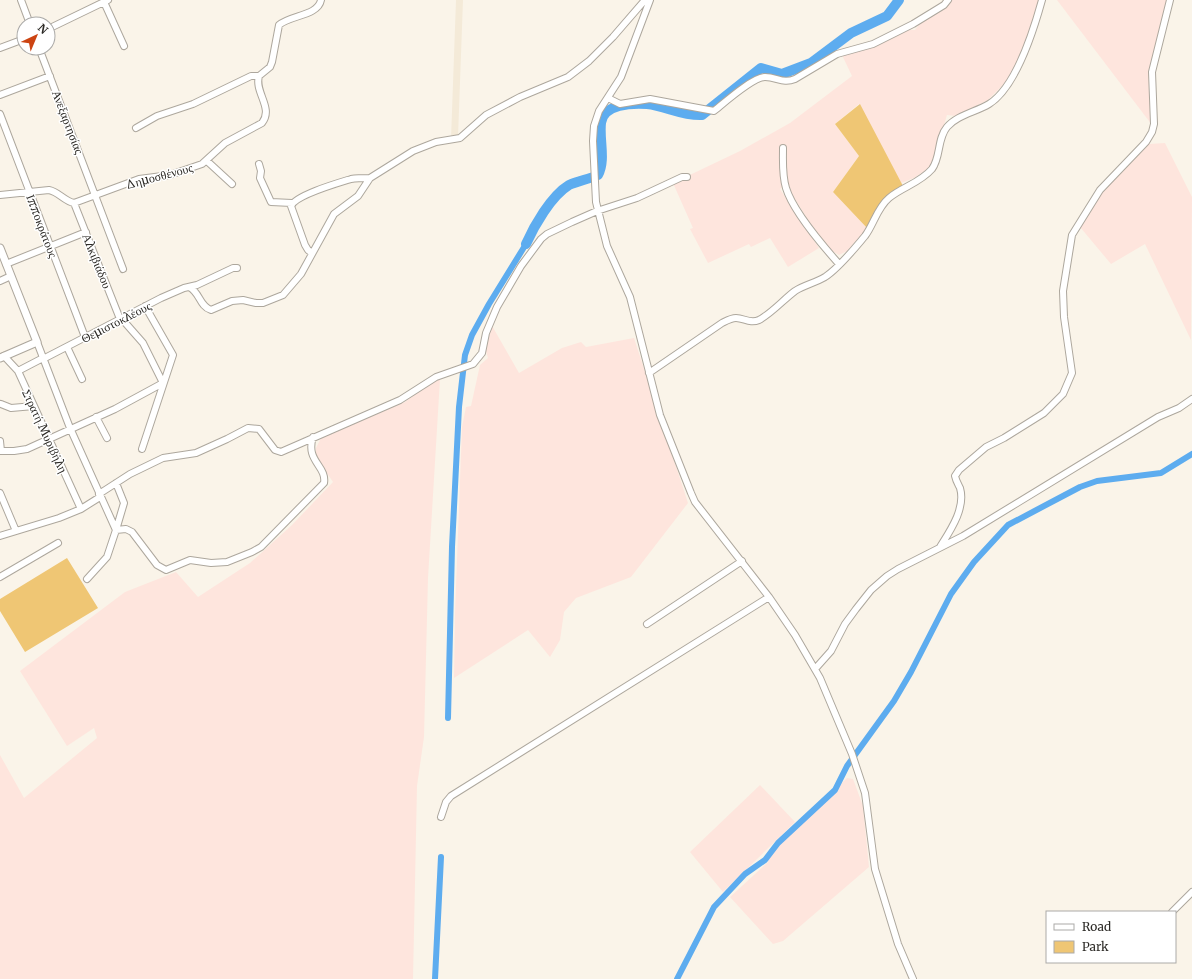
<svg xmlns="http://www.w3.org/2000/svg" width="1192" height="979" viewBox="0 0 1192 979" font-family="Merriweather,serif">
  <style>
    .built { fill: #f4ead8 }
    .industrial { fill: #fee5dd }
    .green { fill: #efc674 }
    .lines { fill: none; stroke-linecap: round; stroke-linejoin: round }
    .canal { stroke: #5dacef; stroke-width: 6 }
    .river { stroke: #5dacef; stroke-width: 10 }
    .minor-casing { stroke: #ada79d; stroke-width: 8 }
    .tertiary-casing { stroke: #ada79d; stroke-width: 9 }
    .minor { stroke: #fff; stroke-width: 6 }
    .tertiary { stroke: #fff; stroke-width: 7 }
    .labels { text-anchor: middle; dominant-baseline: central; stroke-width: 3; stroke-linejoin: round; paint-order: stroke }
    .street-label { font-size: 12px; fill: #2c2a26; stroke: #fff }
  </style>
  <rect width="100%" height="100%" fill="#faf4e9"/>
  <path class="built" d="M456 0H463L458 137 451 139Z"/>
  <path class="industrial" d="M951 0H1039L1029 37 1015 67 1004 84 988 100 956 116 947 115 933 162 929 168 914 178 901 183 859 104 835 124 859 156 833 192 867 228 847 251 839 255 829 249 818 236 793 196 788 182 780 189 819 248 788 267 770 238 751 247 749 244 708 263 690 229 693 228 673 183 740 151 790 123 852 76 842 55 907 30H915L921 22 945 8Z
    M1057 0H1167L1150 72 1149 87 1152 125Z
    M1165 143 1192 197 1191 340 1145 244 1111 264 1080 227 1107 185 1149 144Z
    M491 324 519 373 562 348 581 342 586 347 634 338 688 503 631 577 576 598 564 612 560 640 550 657 528 630 454 678 455 613 462 427 466 407 471 406 480 365 488 358 485 348Z
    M440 379 428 578 424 737 417 786 413 979H0V755L24 798 97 738 94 728 67 746 20 671 125 592 176 572 198 597 250 563 292 525 333 482 316 457V448L321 438 405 402 430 383Z
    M847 778 853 779 863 806 869 867 783 941 773 944 730 897 768 862V857L779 845Z
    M760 785 795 822 723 892 690 852Z"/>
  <path class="green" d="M860 104 903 186 884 198 867 228 833 192 859 156 835 124Z
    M67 558 98 608 25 652 0 611V599Z"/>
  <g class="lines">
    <path class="canal" d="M448 718 452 547 459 407 465 355 472 335 489 304 526 244
      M435 979 441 857
      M677 979 714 907 745 874 765 860 778 843 835 790 847 766 894 701 911 672 951 594 974 562 1008 525 1080 487 1097 481 1161 473 1192 454"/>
    <path class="river" d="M526 244C534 226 551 196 569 185 578 181 589 179 598 175 606 160 599 140 601 123 603 104 632 103 647 104 666 106 682 116 702 115L761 68 782 74 811 63 851 33 887 16 899 0"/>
    <defs>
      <path id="minor" d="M21 0 30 24
        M650 0 621 77 599 111 594 126 593 141 596 202 607 246 630 297 660 415 691 493 695 502 769 597 795 635 820 678 852 754 865 793 875 869 898 944 913 979
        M104 2 124 46
        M48 29 108 0
        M0 48 24 39
        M39 48 123 269
        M259 76 270 67 272 62 279 25C290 15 318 16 321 0
        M0 95 50 76
        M608 98 620 104 650 99 714 111C724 103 753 77 765 77 777 77 783 84 795 79L837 54 873 44 913 24 944 5 948 0
        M0 114 85 337
        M136 128 157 116 193 104 251 76H259
        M783 148C783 162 782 175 786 188 793 211 823 246 839 264
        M207 161 232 184
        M259 164 261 171 260 178 271 202 292 203
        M0 195 49 190C59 192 64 201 74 203L139 179 170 175 202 164 225 143 262 123C274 108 254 92 259 76
        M74 203 120 319
        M312 253 308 250 305 245 291 206C296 195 338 183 351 179 357 178 363 178 370 178
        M6 264 86 232
        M0 281 11 276
        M189 287C200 292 199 306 211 310L232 301 243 300 256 303H263L283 295 301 274 334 214 358 196 370 178 413 151 436 142 460 138 486 115 520 97 568 77 589 61 613 37 645 0
        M37 342 70 428 116 530 126 529 132 532 157 565 166 570 190 560 211 563 227 562 252 552 261 547 324 483C327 466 305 461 313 437
        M67 347 82 379
        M4 356 18 371 81 509
        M43 359 161 298 184 288 197 285 233 268H237
        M18 371 43 358
        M649 373 722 323C726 321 731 318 736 318 744 318 750 324 759 320 772 313 783 300 795 291 804 285 815 283 825 277 839 268 854 249 865 236 874 224 877 208 889 198 902 187 920 183 932 169 941 157 937 139 947 127 957 115 976 112 989 104 1016 87 1034 29 1042 0
        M1 404 11 408 34 406
        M96 417 107 438
        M0 441 1 451
        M142 449 173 355 145 306
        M0 451H14L27 449 115 409 163 383 143 343 121 318
        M0 493 16 531
        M99 494 130 474 163 458 196 453 227 439 248 428 259 429 275 450 281 452 400 400 436 377 473 364 482 353 486 333 497 307 521 266 541 239 547 234 572 222 597 211 637 198 682 177H687
        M0 536 59 518 81 509 100 497
        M940 547C950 531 966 508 960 488 958 484 956 481 955 476L959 470 986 447 1004 438 1044 413 1063 394 1072 373 1064 317 1063 291 1072 235 1100 190 1146 142 1152 132 1154 124 1152 72 1170 0
        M0 577 58 543
        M87 579 107 557 116 530 124 503 116 483
        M647 624 742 561
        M815 669 831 651 845 624 856 609 871 590 887 576 898 569 963 536 1158 417 1179 408 1192 399
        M441 817 446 802 451 796 769 597
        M1172 912 1192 892"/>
      <path id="tertiary" d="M0 248 37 342 0 358"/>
    </defs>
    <use href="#minor" class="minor-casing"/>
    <use href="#tertiary" class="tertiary-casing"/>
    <use href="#minor" class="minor"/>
    <use href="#tertiary" class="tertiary"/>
  </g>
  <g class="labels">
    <g class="street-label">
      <text transform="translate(68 122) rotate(69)">Ανεξαρτησίας</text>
      <text transform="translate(159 176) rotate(-15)">Δημοσθένους</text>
      <text transform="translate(42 226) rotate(69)">Ιπποκράτους</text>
      <text transform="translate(97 261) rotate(68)">Αλκιβιάδου</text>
      <text transform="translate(116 322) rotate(-27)">Θεμιστοκλέους</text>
      <text transform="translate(45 431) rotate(65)">Στρατή Μυριβήλη</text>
    </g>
  </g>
  <rect x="1046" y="911" width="130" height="52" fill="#ffffff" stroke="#abaaa8"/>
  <rect x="1054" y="924" width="20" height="6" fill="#ffffff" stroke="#abaaa8"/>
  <text x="1082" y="931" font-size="12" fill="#2c2a26">Road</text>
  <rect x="1054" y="941" width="20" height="12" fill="#efc674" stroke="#abaaa8"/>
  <text x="1082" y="951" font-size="12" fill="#2c2a26">Park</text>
  <g transform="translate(36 36) rotate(44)"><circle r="19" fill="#ffffff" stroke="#abaaa8"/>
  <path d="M0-3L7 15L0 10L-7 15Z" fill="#cc4412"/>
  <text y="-6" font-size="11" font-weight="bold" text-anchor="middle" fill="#2c2a26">N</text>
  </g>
</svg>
